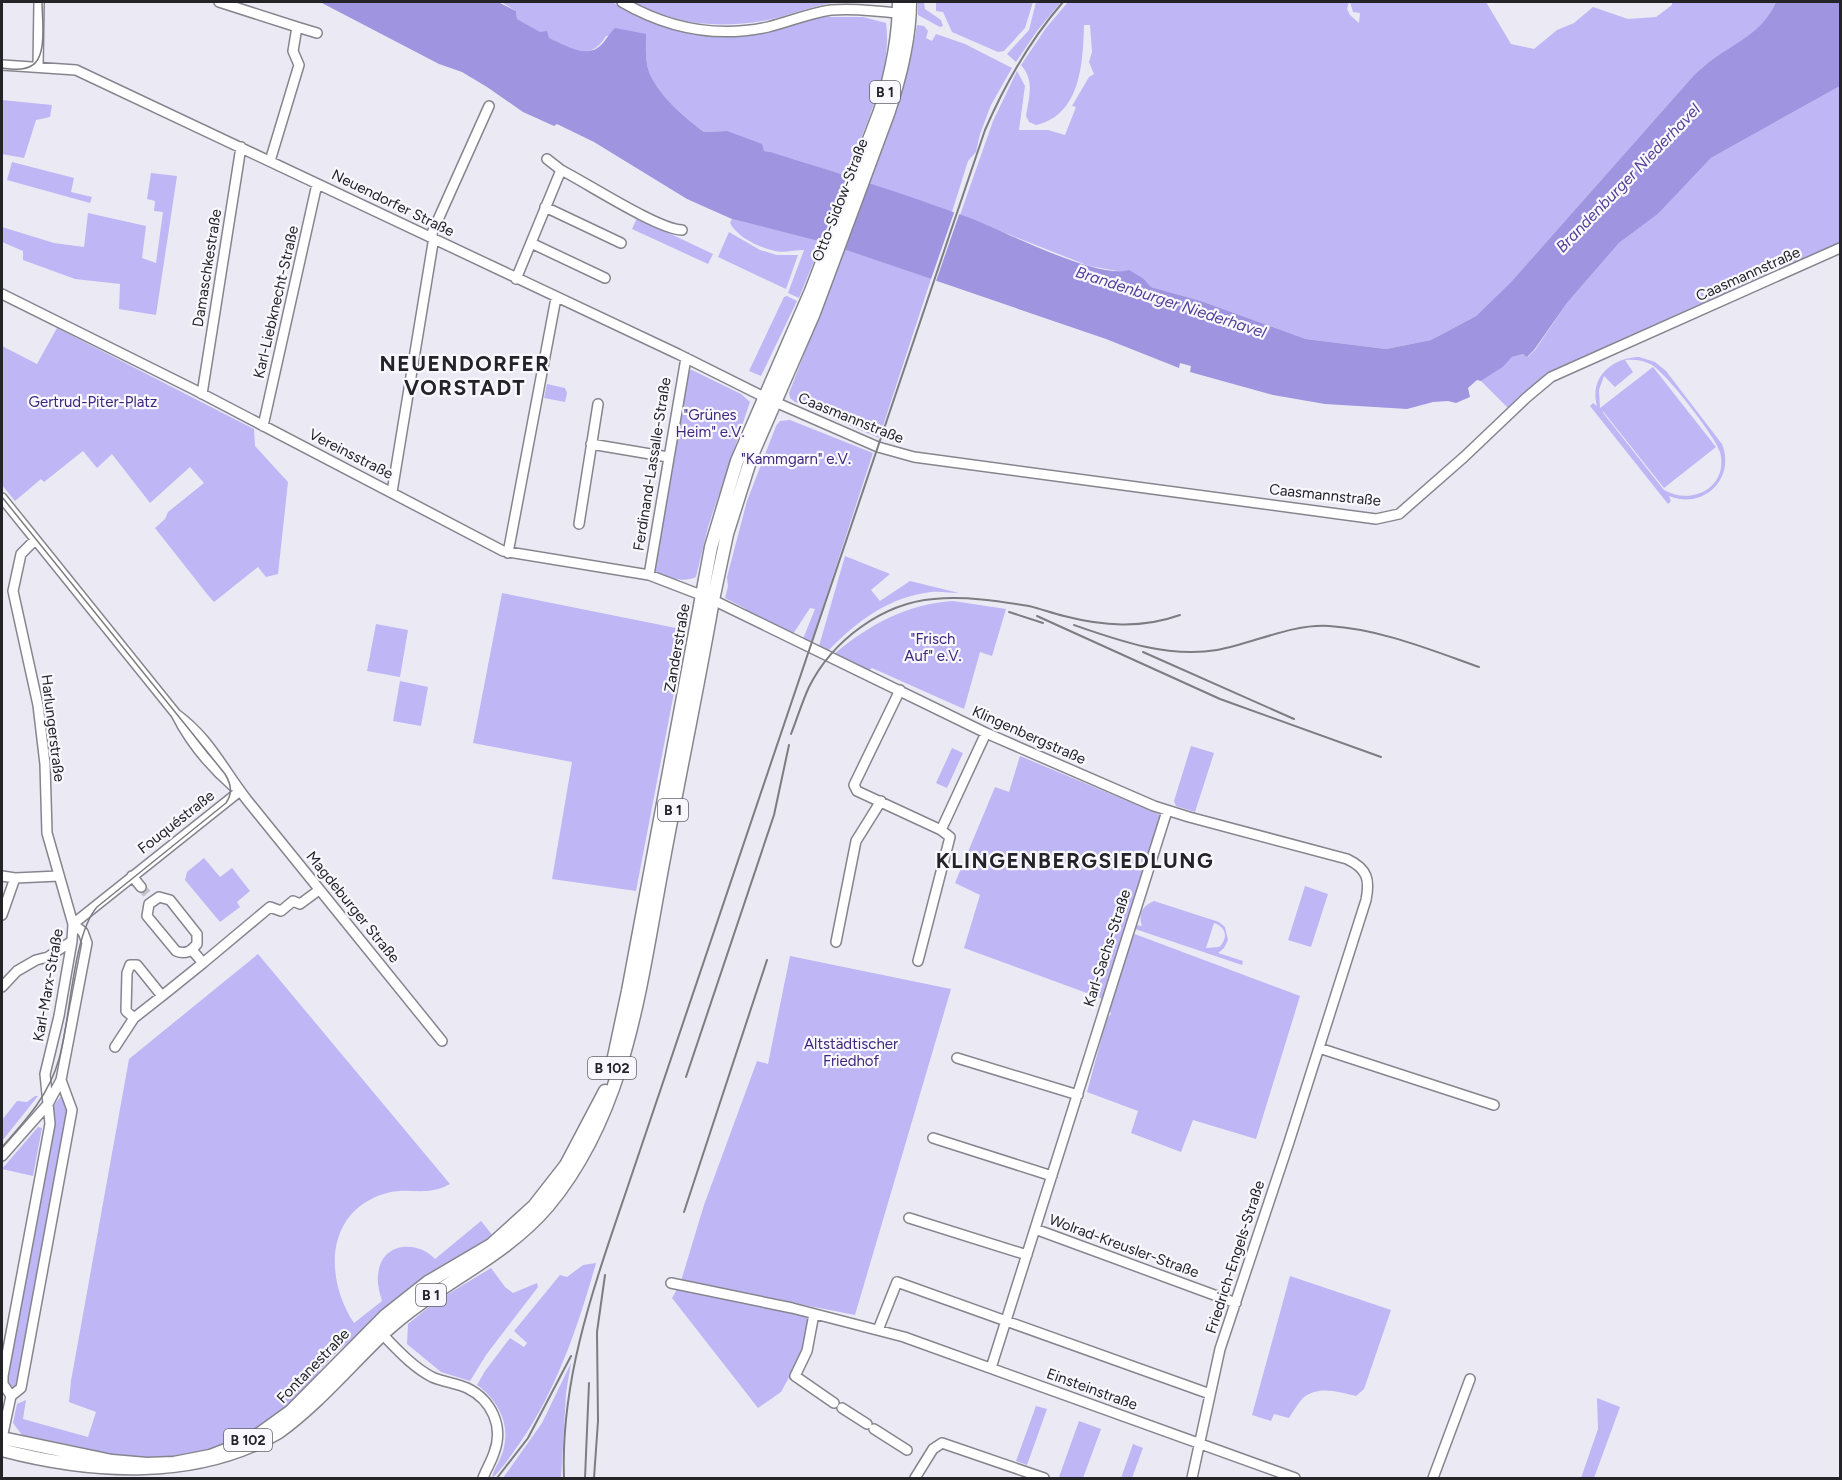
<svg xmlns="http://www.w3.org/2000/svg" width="1842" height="1480" viewBox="0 0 1842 1480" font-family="Figtree,sans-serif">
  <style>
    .green { fill: #beb6f5; fill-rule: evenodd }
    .water { fill: #9f94e0 }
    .pier { fill: #ebeaf4 }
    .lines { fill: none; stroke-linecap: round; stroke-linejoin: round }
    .minor-tunnel { stroke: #c3c2cb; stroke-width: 9; stroke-dasharray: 9 4.5; stroke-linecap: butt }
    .minor-casing { stroke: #86858e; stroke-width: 12 }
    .major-casing { stroke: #86858e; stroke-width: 15 }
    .minor { stroke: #fff; stroke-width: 9 }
    .major { stroke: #fff; stroke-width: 12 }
    .tram { stroke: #7c7c82; stroke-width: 1.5 }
    .rail { stroke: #7c7c82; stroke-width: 2 }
    .labels { text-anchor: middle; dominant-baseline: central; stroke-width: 4.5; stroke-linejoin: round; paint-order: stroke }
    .shield { fill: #f9f8fe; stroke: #646468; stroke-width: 1.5 }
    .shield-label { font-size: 14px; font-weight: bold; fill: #242428 }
    .street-label { font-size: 15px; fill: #242428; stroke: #f9f8fe }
    .park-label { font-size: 15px; fill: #3e277e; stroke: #f9f8fe }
    .water-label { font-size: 16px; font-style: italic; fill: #544099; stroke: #f9f8fe }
    .district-label { font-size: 21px; font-weight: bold; letter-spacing: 1.5px; fill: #242428; stroke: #f9f8fe }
  </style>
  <rect width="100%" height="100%" fill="#ebeaf4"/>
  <path class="green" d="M504 2H612L644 19 695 35 721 36 770 32 821 17H863L886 23C893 72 863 131 846 176L771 152 763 151 727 131 704 132C683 116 660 97 649 72 645 61 646 46 645 34L606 36C601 45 591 54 579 52 565 50 531 27 517 19L516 11 503 3Z
    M633 2H881C863 2 844 1 826 4 806 8 787 16 768 20 717 29 679 25 633 2Z
    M918 2H924L925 9 941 20 943 26 940 27 918 15Z
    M936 2H1033L1025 28 1004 51 998 52 952 32 943 12 936 11Z
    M1036 2H1061L1037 31 1016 62 1007 54 1029 30Z
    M1068 2H1349L1347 9 1350 15 1359 23 1360 13 1353 12 1350 2H1486L1511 44 1534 49 1557 30 1574 23 1593 7 1628 19 1656 17 1672 5V2H1776C1764 32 1738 41 1713 59 1707 63 1701 69 1695 74L1511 282 1476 316 1431 340 1386 349 1306 339 1201 301 1151 287 1144 279 1123 272 1089 266 960 215 993 121 1017 71 1025 86 1019 130H1048L1065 135 1076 107 1072 106 1089 77 1094 74 1089 62 1092 52 1090 25H1084C1083 62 1081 115 1036 125L1029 122 1026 116C1029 96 1035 81 1021 65L1046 28Z
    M917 25 924 26 928 31 926 38 932 41 936 34 965 44 1012 68 991 105 980 134 976 152 968 161 952 212 869 184C889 131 908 82 917 25Z
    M1840 86V243L1784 267 1778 266 1775 260 1769 263 1770 270 1767 274 1553 371 1509 409 1481 381 1503 367 1512 357 1523 354 1528 357 1535 350 1567 303 1619 243 1658 214 1711 158Z
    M2 100 52 105 50 117 36 120 24 158 2 154Z
    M12 162 74 178 71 192 92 197 90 203 7 180Z
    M151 173 177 176 156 315 119 309 120 284 75 279 23 260V251L2 242V227L54 243 84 247 88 213 146 226 142 258 156 263 163 212 154 211 155 201 147 199Z
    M637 218 713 254 708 264 632 229Z
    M732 219 822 241 799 298 788 293 804 250C795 250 783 253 775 251 759 247 738 238 730 223Z
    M729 232 760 250 777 255H798L786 289 718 257Z
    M845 249 931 279 879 438 795 402 790 398 789 393Z
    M787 296 797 301 761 376 749 371 784 297Z
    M57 328 254 429 255 446 288 482 278 574 266 577 258 567 214 602 207 594 155 528 165 519 168 512 204 483 190 467 150 503 112 454 97 468 83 451 44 482 41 479 15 501 2 485V346L37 364Z
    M1639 357 1655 362 1666 371 1722 444C1736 479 1703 510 1669 496L1671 501 1668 504 1590 406 1593 403 1597 406C1589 377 1612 358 1639 357ZM1625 360C1635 359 1644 360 1652 365 1666 373 1716 437 1720 452 1729 487 1692 506 1664 490L1604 414 1602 410 1664 488 1716 447 1653 367 1600 408 1599 390 1604 376 1615 387 1633 372Z
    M689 370H692L741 394 750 402 708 527 696 577C683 583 667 578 655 571L686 374Z
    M547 384 565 388 567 393 565 402 544 398Z
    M790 420 873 453 811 643 803 639 815 609 810 608 793 634 745 612 746 609 725 598 728 586 727 577 747 501 776 426 780 421Z
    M845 556 890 574 871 590 880 601 910 581 959 593C950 593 940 591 931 592 889 597 857 621 829 650L819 646Z
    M502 593 686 630 636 891 552 879 572 762 473 743Z
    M953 601 1006 609 992 656 980 652 964 709 872 668 868 671 834 654C869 625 906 604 953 601Z
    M376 624 408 630 400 677 367 671Z
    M400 681 428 687 421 726 393 721Z
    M1191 746 1214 753 1195 812 1176 806 1174 801Z
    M952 748 963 753 947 788 936 783Z
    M1020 756 1161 815 1103 999 964 948 980 895 955 883 995 787 1009 792Z
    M204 858 220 877 232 868 250 891 237 902 240 907 220 922 185 880 187 872Z
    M1305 886 1328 894 1311 947 1288 940Z
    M1154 901 1219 922 1225 927 1228 940 1224 948 1218 953 1243 961 1242 965 1135 929 1136 925 1142 926C1138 914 1142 906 1154 901ZM1214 923C1227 927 1228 939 1219 947L1206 948Z
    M1132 933 1300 996 1256 1139 1193 1120 1181 1152 1131 1133 1138 1111 1087 1092 1107 1018 1111 1014 1109 1010Z
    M258 954 450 1184C427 1197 410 1187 387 1193 325 1210 324 1278 354 1323L382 1301C379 1291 376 1280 379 1269 385 1242 418 1241 435 1259L481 1221 494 1237 388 1308 337 1352 320 1370 304 1393 286 1410 244 1438 206 1452 179 1458H120L76 1446 22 1435 13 1423 17 1404 26 1400 23 1419 88 1437 96 1412 69 1402 71 1381 129 1059Z
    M790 956 951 989 855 1315 681 1281 704 1205 757 1061 768 1064Z
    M35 1096H38L2 1141V1120L17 1101 27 1102Z
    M61 1096H64L68 1111 18 1385 11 1387 8 1385 6 1378 54 1118V1105Z
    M38 1127 42 1128 33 1176 2 1169Z
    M596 1263C577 1330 554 1398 512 1454 506 1462 499 1473 492 1478 494 1467 502 1459 504 1447 510 1423 497 1399 477 1385L485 1371 510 1338 524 1347 527 1343 514 1331 560 1275 567 1277 583 1265Z
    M491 1268 505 1287 513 1293 537 1283 538 1287 486 1355 470 1381 441 1372 407 1344 408 1324 435 1302Z
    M1290 1276 1391 1310 1364 1389 1356 1396C1339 1392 1318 1385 1303 1398 1298 1403 1293 1412 1289 1418L1274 1414 1271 1421 1252 1415Z
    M677 1289 808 1316 806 1343 804 1350 781 1392 758 1408 672 1298Z
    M571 1363 566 1393 561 1478H503L542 1423Z
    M1597 1398 1620 1407 1594 1478H1581L1598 1429Z
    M1036 1406 1047 1409 1027 1465 1016 1461Z
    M1079 1421 1101 1429 1083 1478 1059 1477Z
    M1133 1444 1143 1448 1132 1478H1121Z"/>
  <path class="water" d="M320 2H498L516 11 517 19 540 32 547 31 549 38C565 45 588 61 603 43 607 38 610 33 615 28L646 34C646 46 645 61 649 72 660 97 683 116 704 132L727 131 762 144 764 151 771 152C838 173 905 194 970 218 1004 231 1098 280 1129 270L1144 279 1151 287 1201 301 1306 339 1386 349 1431 340 1476 316 1511 282 1695 74C1701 69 1707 63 1713 59 1738 41 1763 32 1776 2H1840V86L1711 158 1658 214 1619 243 1567 303 1534 350 1527 357 1523 354 1512 357 1503 367 1481 381 1477 380 1468 388 1470 397 1456 403 1448 401 1433 402 1407 409 1325 404 1273 395 1190 372 1191 366 1180 363 1179 368 1106 339 823 242 732 219 687 199 594 142 557 124 554 126 523 112 487 87 462 72 439 64Z"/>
  <path class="pier" d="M955 210 960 212 935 284 930 282Z"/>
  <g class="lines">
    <path class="minor-tunnel" d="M141 887 148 895"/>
    <defs>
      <path id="minor" d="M219 2 297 27
        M622 2C667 28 717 38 768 27 789 22 809 13 831 10 854 8 881 11 904 14
        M2 65 76 70 678 354 764 397
        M38 67 39 2
        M547 159 561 170
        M270 161 299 65 293 51 297 27 317 33
        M545 207 621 243
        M531 243 605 278
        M516 279 561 170C587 183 657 229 682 230
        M2 294 193 389 503 551 649 575 701 595
        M202 394 241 147
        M775 402 878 447 914 457 1376 519 1399 514 1464 457 1526 398 1551 377 1840 248
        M263 426 317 184
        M591 444 668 457
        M392 492 433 243 432 233 489 106
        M2 498 176 714C190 742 210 766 233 786
        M579 524 598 404
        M508 553 556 298
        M649 575 686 358
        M713 600 986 733 1154 806 1189 817 1347 859C1368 869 1370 880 1366 900L1289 1142 1220 1349 1192 1478
        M900 690 854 785 857 791 941 830 950 837 918 961
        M176 714C210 739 222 768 247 800L442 1041
        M941 830 986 733
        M2 876 15 878 59 876
        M132 876 141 887
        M159 897 170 900 197 934V944C191 951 186 955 176 951L147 916 149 904Z
        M2 915 15 878
        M73 924 240 791
        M836 942 856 841 881 801
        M192 950 203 963 270 907 281 911 293 901 300 904 319 890
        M2 987 17 971 36 960 48 957 72 941
        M134 1018 162 996
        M115 1047 134 1018 126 1011 127 973 130 965H137L162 996 203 963
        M1319 1048 1494 1105
        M957 1058 1078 1095
        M933 1138 1052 1176
        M2 1156 48 1104 61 1080 87 943 83 932 73 924
        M909 1218 1027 1255
        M1035 1229 1236 1303
        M671 1283 792 1308 904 1337 1295 1478
        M814 1314 807 1351 795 1376 834 1403
        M878 1330 897 1282 1210 1394
        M380 1332C396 1348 411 1366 432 1377 443 1382 456 1383 467 1388 492 1400 504 1427 494 1453 491 1462 486 1470 483 1478
        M991 1368 1167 811
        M11 1396 3 1384V1376L50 1124 45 1074 59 1016 72 941 73 924 47 833 45 764 38 705 13 591 21 554 35 540
        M842 1408 867 1424
        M874 1429 907 1450
        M2 1438 11 1396 21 1388 72 1110 61 1080
        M915 1478 933 1449 942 1443 1044 1478
        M1433 1478 1470 1379"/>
      <path id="major" d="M611 1071 628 991 711 547 737 461 811 291 880 111C891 75 899 39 899 2
        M2 1438 112 1461 147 1464 174 1463 210 1456 231 1448 259 1434 291 1411 385 1316 428 1282 491 1245 534 1206 566 1165 605 1091
        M2 1450C93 1474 197 1480 279 1432 319 1403 351 1364 386 1331 437 1284 503 1259 548 1206 629 1109 641 978 664 858 680 772 698 686 713 600L727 534 752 455 814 313 888 114C900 78 910 40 910 2"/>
    </defs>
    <use href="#minor" class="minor-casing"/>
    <use href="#major" class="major-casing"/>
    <use href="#minor" class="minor"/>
    <use href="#major" class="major"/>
    <path class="tram" d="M2 68C10 69 22 71 31 66 48 58 42 18 42 2
      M2 497 225 774C231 784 233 793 226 803L97 907C72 936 71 1019 59 1059 49 1095 26 1120 2 1147"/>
    <path class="rail" d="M1009 612 1043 623
      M1037 616 1220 699 1381 757
      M1074 625C1120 641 1168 658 1217 650 1255 643 1290 624 1329 626 1380 629 1431 650 1479 667
      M1143 652 1294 719
      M791 734C797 719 802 702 809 687 832 641 882 603 934 599 965 596 998 601 1029 606 1041 609 1052 613 1064 616 1103 626 1141 629 1180 615
      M686 1077 774 815 789 745
      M684 1212 767 960
      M497 1478 528 1438 571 1356
      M564 1478C560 1372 599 1273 632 1174L985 130C1005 84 1030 40 1063 2
      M585 1478 589 1383
      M594 1478 598 1421 597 1332 605 1275"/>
  </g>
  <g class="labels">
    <g class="shield">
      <rect x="870" y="81" width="30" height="22" rx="4.5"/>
      <rect x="658" y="799" width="30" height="22" rx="4.5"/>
      <rect x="588" y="1057" width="48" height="22" rx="4.5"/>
      <rect x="416" y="1284" width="30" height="22" rx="4.5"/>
      <rect x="224" y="1429" width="48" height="22" rx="4.5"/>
    </g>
    <g class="shield-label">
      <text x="885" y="92">B 1</text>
      <text x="673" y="810">B 1</text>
      <text x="612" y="1068">B 102</text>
      <text x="431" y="1295">B 1</text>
      <text x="248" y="1440">B 102</text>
    </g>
    <g class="street-label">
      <text transform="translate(840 200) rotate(-69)">Otto-Sidow-Straße</text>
      <text transform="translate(393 203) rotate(26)">Neuendorfer Straße</text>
      <text transform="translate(207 268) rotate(-81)">Damaschkestraße</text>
      <text transform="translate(1748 274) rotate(-24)">Caasmannstraße</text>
      <text transform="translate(276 302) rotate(-77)">Karl-Liebknecht-Straße</text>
      <text transform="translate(851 418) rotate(22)">Caasmannstraße</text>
      <text transform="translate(351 454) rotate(27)">Vereinsstraße</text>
      <text transform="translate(652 464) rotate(-81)">Ferdinand-Lassalle-Straße</text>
      <text transform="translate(1325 495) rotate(6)">Caasmannstraße</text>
      <text transform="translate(677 648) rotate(-80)">Zanderstraße</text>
      <text transform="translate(53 728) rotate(83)">Harlungerstraße</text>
      <text transform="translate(1029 735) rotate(24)">Klingenbergstraße</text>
      <text transform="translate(176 822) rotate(-38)">Fouquéstraße</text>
      <text transform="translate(353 907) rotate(51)">Magdeburger Straße</text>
      <text transform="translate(1107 948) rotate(-72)">Karl-Sachs-Straße</text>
      <text transform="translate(48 985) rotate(-80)">Karl-Marx-Straße</text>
      <text transform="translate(1124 1246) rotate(20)">Wolrad-Kreusler-Straße</text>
      <text transform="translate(1235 1257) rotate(-72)">Friedrich-Engels-Straße</text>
      <text transform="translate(313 1366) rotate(-46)">Fontanestraße</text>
      <text transform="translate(1092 1389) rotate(20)">Einsteinstraße</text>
    </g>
    <g class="park-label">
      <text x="93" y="402">Gertrud-Piter-Platz</text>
      <text x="710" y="415">"Grünes<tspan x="710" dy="17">Heim" e.V.</tspan></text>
      <text x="796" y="459">"Kammgarn" e.V.</text>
      <text x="933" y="639">"Frisch<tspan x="933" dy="17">Auf" e.V.</tspan></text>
      <text x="851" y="1044">Altstädtischer<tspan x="851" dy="17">Friedhof</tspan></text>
    </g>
    <g class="water-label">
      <text transform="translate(1628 178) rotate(-46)">Brandenburger Niederhavel</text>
      <text transform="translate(1171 302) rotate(18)">Brandenburger Niederhavel</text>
    </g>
    <g class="district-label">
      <text x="465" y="363">NEUENDORFER<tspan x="465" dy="24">VORSTADT</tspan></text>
      <text x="1075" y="860">KLINGENBERGSIEDLUNG</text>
    </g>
  </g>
  <rect width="1842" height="1480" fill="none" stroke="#242428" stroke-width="6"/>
</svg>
